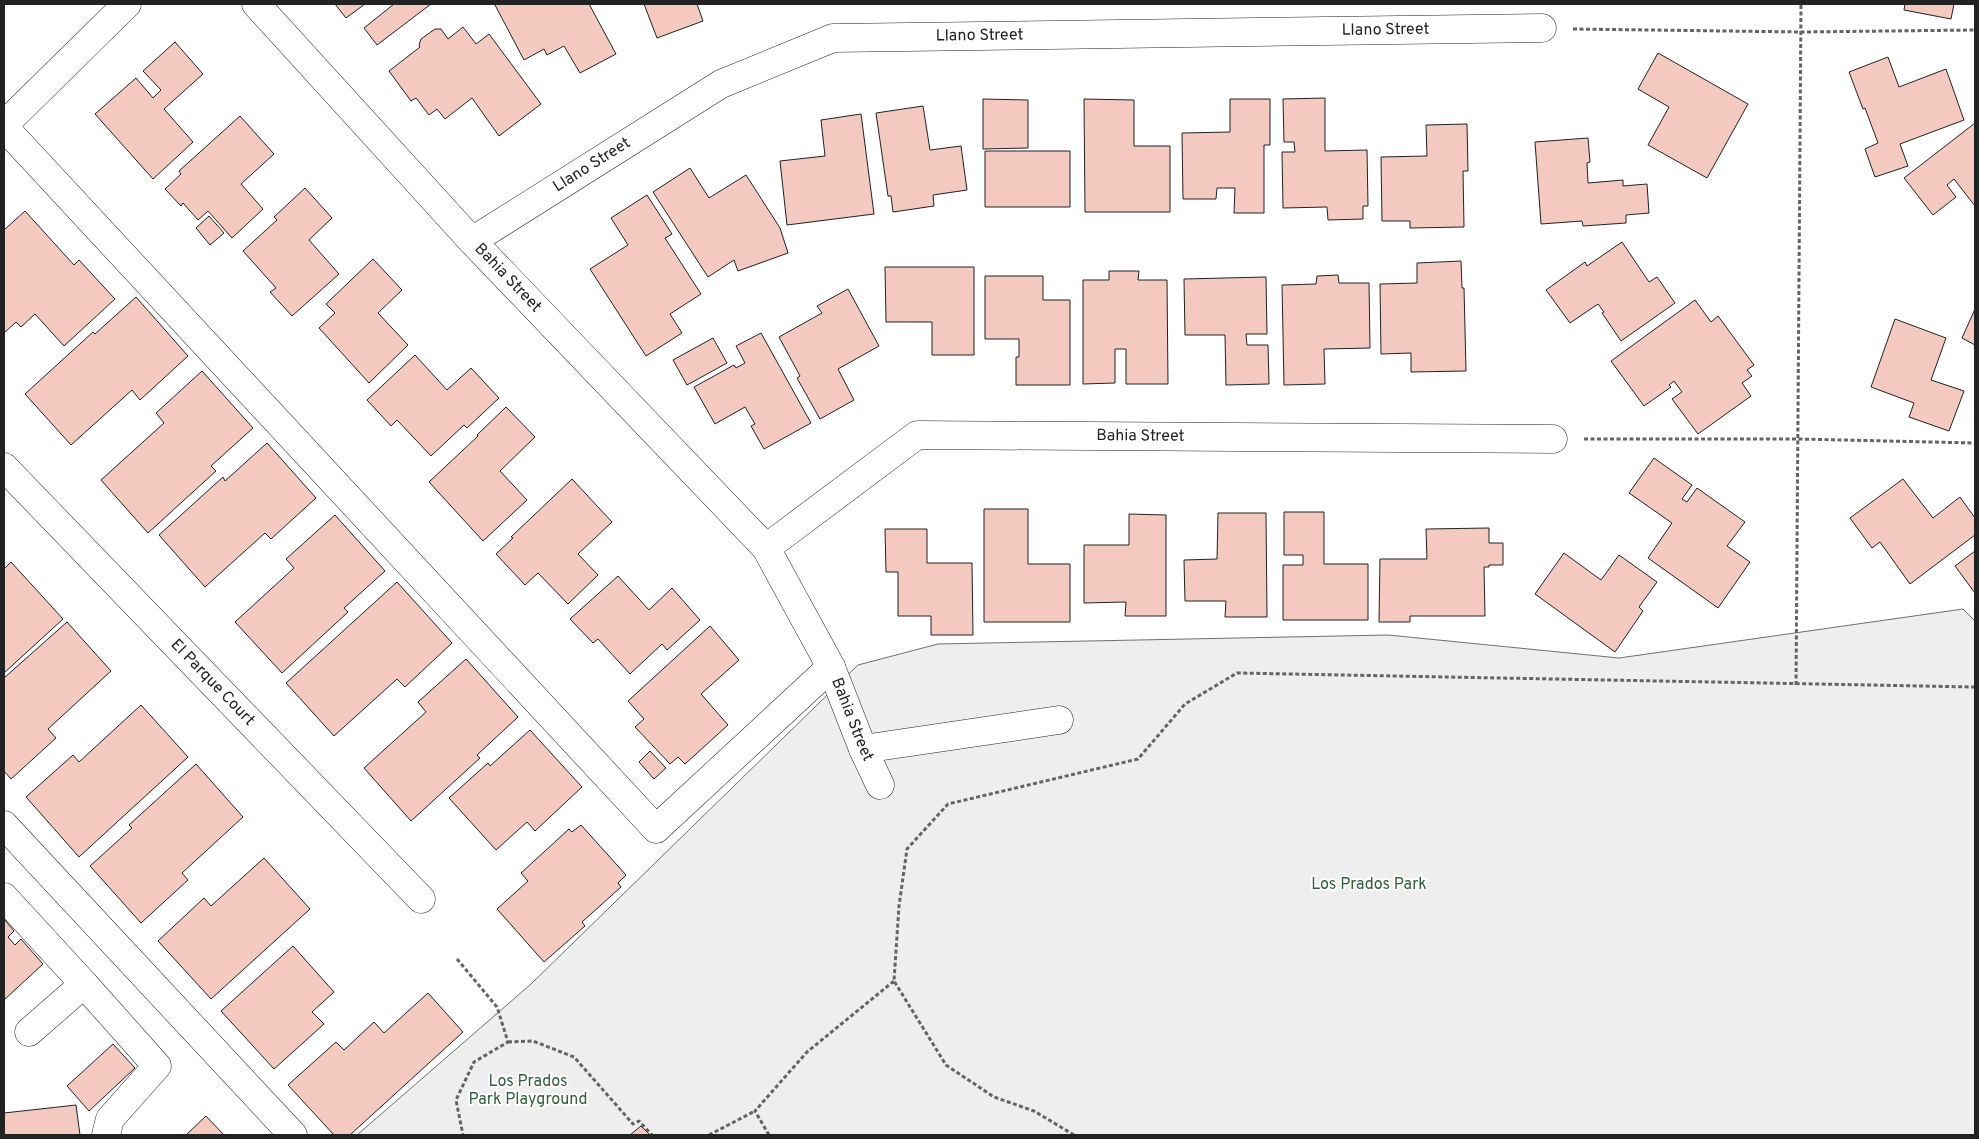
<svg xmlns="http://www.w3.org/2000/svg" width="1979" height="1139" viewBox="0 0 1979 1139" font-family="Overpass,sans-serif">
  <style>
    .green { fill: #eee; stroke: #6f6f6f }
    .building { fill: #f3c9c0; stroke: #222 }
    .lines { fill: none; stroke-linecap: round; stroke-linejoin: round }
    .minor-casing { stroke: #222; stroke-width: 29 }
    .path { stroke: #646464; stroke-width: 3; stroke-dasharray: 4 2.5; stroke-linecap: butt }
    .minor { stroke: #fff; stroke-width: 28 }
    .labels { text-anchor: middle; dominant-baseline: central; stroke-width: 4; stroke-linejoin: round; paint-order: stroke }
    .street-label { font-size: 16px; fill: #222; stroke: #fff }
    .park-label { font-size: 16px; fill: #2f5e38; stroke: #fff }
  </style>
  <rect width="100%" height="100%" fill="#fff"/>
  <path class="green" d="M1963 609 1975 621V1135H357L531 984 858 665 938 644 1388 635 1619 658Z"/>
  <path class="building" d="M335 4H365L346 18Z
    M394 4H431L377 45 364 28Z
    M497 4H589L616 54 580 73 564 46 547 55 544 49 524 60 495 5Z
    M644 4H697L703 21 657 38Z
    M1905 4H1954L1951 19 1904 10Z
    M463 27 476 44 489 34 541 104 499 136 472 98 445 119 437 109 429 115 416 98 411 101 389 71 420 47 419 45 421 39 435 29H441L448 39Z
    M175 42 203 74 164 109 193 142 153 179 95 114 136 78 153 98 161 90 143 71Z
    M1658 53 1748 104 1707 178 1648 145 1669 107 1638 89Z
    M1888 57 1899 87 1946 69 1964 120 1900 144 1908 166 1875 177 1865 149 1878 143 1865 108 1863 109 1849 72Z
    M1325 98V151L1367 150 1368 206H1363V219L1328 220 1327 207 1283 208 1282 152H1295L1294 142H1284L1283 99Z
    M983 99 1028 100V148L983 149Z
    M1084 99 1134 100V146H1170V212H1085Z
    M1230 99H1270V145H1264V213H1234L1235 188H1217L1216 199H1183L1182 133 1230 132Z
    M923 106 930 150 961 146 967 190 933 195 934 206 893 212 891 196H888L876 113Z
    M861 114 874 214 787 225 780 161 825 156 821 120Z
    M240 116 274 154 241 184 263 209 232 238 208 211 198 220 183 203 181 206 165 189 181 174 179 171Z
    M1975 123V206L1954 179 1947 185 1956 197 1933 215 1904 178Z
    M1467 124 1468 171H1463L1464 227 1410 228V221H1382L1381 157 1427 156 1426 125Z
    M1588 138 1590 162 1587 163 1588 183 1623 180V186L1647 184 1649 213 1626 215V223L1583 226 1582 221 1541 224 1535 142Z
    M985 151H1070V207H985Z
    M690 168 709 198 746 175 780 228 788 253 738 271 734 260 708 277 653 192Z
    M305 188 332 218 309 240 339 274 292 316 270 292 276 288 243 251 277 220 274 217Z
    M647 195 672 234 665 238 701 294 670 314 682 333 646 356 590 269 628 245 611 218Z
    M25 211 74 265 79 260 115 299 64 346 35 314 21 327 16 322 4 333V230Z
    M209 216 224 233 210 245 196 228Z
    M1622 242 1649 282 1657 277 1675 303 1621 341 1602 313 1604 312 1598 304 1570 323 1546 290 1585 262 1587 266Z
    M373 259 402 290 378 313 408 345 369 383 319 328 335 313 326 304Z
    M1461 261 1462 288H1464L1466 371 1411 372V353L1381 354 1380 284 1417 283V263Z
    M885 267H974V355H932V322H886Z
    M1109 271H1139L1138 280H1167L1168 384H1126V349H1115V383L1083 384V280H1109Z
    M1338 275 1339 283H1369L1370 348 1324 349 1325 384 1284 385 1282 285 1316 284 1317 276Z
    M985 276H1043V300H1070V385H1016V357H1019V339H985Z
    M1266 277 1267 334H1246L1247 345H1268L1269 384 1226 385 1225 335H1185L1184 279Z
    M848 289 879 346 838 369 854 400 820 419 797 378 800 376 779 337 822 313 817 306Z
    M136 297 188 356 140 400 132 390 71 445 25 394 93 332 95 334Z
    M1695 300 1711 322 1718 316 1754 365 1747 370 1752 376 1742 383 1751 396 1698 434 1672 399 1682 392 1674 381 1669 385 1671 387 1644 406 1611 361Z
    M1975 309V345L1962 338Z
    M1895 319 1946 338 1931 380 1964 391 1949 431 1909 417 1914 403 1871 387Z
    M761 333 811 423 764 449 751 426 755 424 745 407 715 424 694 387 734 365 736 368 745 363 736 346Z
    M713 338 727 363 687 385 673 360Z
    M415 355 447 390 471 368 499 398 467 428 464 425 431 456 397 420 391 426 367 400Z
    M202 371 253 428 211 466 216 471 148 533 101 480 164 423 156 413Z
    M506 407 535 437 500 471 527 500 483 541 429 482 478 436 477 435Z
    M267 443 316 498 271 539 265 533 205 587 159 535 223 477 225 481Z
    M1654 458 1692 485 1682 499 1687 502 1697 488 1745 522 1727 546 1750 562 1718 608 1648 558 1672 523 1629 493Z
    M572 479 612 522 578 554 598 575 568 604 538 573 525 585 496 554 513 538 511 537Z
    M1903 479 1933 518 1960 497 1975 518V535L1910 584 1880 542 1872 548 1850 518Z
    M984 509H1028V564H1070V622H984Z
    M1284 512H1324V564H1368V620H1283V565H1303V555H1284Z
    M1218 513H1266L1267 617H1225L1226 601H1185L1184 560 1217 559Z
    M1129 514 1166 515V616H1125L1126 602 1084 603V545H1129Z
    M335 515 385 571 344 608 348 612 282 673 235 622 294 568 286 559Z
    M1489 528V543H1503V565H1489V567H1484L1485 616H1410V622H1379L1380 559H1427L1426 529Z
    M885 529H927V563H972L973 635H931V616H898V572H886Z
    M1975 551V593L1955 566Z
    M1564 553 1601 580 1619 555 1657 582 1639 607 1643 611 1615 652 1535 594Z
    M11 562 63 619 4 673V569Z
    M618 576 649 610 672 588 700 620 667 650 662 644 630 674 598 639 593 643 570 619Z
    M397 582 452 643 405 687 397 679 334 736 286 683Z
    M67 622 111 671 48 729 56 738 11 779 4 771V678Z
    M710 626 739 660 701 694 728 725 685 764 678 757 670 764 635 727 644 719 628 701Z
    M466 659 518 717 477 755 480 758 411 821 364 768 426 712 418 702Z
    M141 705 188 757 79 857 26 797 73 755 79 762Z
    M530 730 582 787 535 831 527 822 496 850 449 798 488 763 490 766Z
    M650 751 666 768 654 779 639 762Z
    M196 764 243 817 182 873 188 880 141 923 90 866 132 828 129 825Z
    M581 825 626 875 618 883 621 887 582 922 585 926 544 962 497 909 528 881 521 873 569 829 572 832Z
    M264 858 310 909 211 999 158 941 204 898 211 906Z
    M4 919 14 931 8 937 15 945 21 939 43 964 4 1000Z
    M293 946 334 992 312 1012 324 1024 274 1069 221 1011Z
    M428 993 463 1032 350 1135H334L288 1085 336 1042 344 1050 374 1022 384 1033Z
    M113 1044 135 1068 89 1111 67 1086Z
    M76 1105 80 1135H4V1113Z
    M206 1116 224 1135H186Z
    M641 1126 650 1135H630Z"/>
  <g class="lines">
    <defs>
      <g id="minor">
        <path id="s1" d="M256 4 472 241 766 548 831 667 863 749 880 785"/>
        <path d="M4 125 127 4"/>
        <path d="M4 127 656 829 831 667"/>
        <path id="s2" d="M472 241 721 84 833 38 1542 28"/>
        <path id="s3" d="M4 467 421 899"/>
        <path id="s4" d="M766 548 917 435 1553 439"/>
        <path d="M863 749 1059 720"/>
        <path d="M4 825 293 1135"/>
        <path d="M4 897 84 984 29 1032"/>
        <path d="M84 984 157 1066 110 1119 106 1135"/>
      </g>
    </defs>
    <use href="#minor" class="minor-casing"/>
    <path class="path" d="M1573 29 1801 32 1975 30
      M1584 439H1799L1975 443
      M1796 685 1801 4
      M457 959 497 1007 508 1042 474 1062 456 1100 463 1135
      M508 1042 533 1041 574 1057 633 1124 639 1121 652 1135
      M709 1135 755 1111
      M769 1135 755 1111 807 1052 894 981
      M1074 1135 1034 1111 994 1097 946 1065 894 981 899 906 907 849 948 804 1138 759 1185 704 1237 673 1975 687"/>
    <use href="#minor" class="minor"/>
  </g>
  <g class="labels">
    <g class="street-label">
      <text stroke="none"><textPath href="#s2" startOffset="968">Llano Street</textPath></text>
      <text stroke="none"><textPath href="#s2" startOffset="562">Llano Street</textPath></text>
      <text stroke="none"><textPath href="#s2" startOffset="142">Llano Street</textPath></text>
      <text stroke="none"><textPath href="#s1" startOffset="372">Bahia Street</textPath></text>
      <text stroke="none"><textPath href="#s4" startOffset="412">Bahia Street</textPath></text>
      <text stroke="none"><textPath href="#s3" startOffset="300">El Parque Court</textPath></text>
      <text stroke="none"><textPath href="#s1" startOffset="938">Bahia Street</textPath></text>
    </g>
    <g class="park-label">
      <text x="1369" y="885">Los Prados Park</text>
      <text x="528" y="1082">Los Prados<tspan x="528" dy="18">Park Playground</tspan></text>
    </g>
  </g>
  <rect width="1979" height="1139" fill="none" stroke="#222222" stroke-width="10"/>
</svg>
